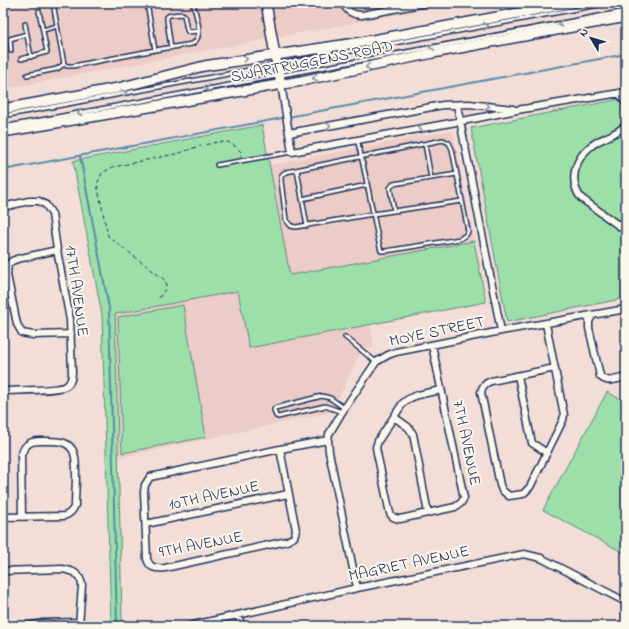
<svg xmlns="http://www.w3.org/2000/svg" width="629" height="629" viewBox="0 0 629 629" font-family="'Indie Flower',sans-serif">
  <style>
    .built { fill: #ecccc6 }
    .green { fill: #9ddfa9; stroke: #5c8784 }
    .lines { fill: none; stroke-linecap: round; stroke-linejoin: round }
    .stream { stroke: #568aab; stroke-width: 2 }
    .lane-casing { stroke: #1b2f5e; stroke-width: 6 }
    .street-casing { stroke: #1b2f5e; stroke-width: 9 }
    .secondary-casing { stroke: #1b2f5e; stroke-width: 12 }
    .path { stroke: #1b2f5e; stroke-width: 1; stroke-dasharray: 4 3; stroke-linecap: butt }
    .lane { stroke: #fbf7ec; stroke-width: 3 }
    .street { stroke: #fbf7ec; stroke-width: 6 }
    .secondary { stroke: #fbf7ec; stroke-width: 9 }
    .oneway { stroke: #8b93a5 }
    .labels { text-anchor: middle; dominant-baseline: central; stroke-width: 4; stroke-linejoin: round; paint-order: stroke }
    .street-label { font-size: 16px; fill: #1b2f5e; stroke: #fbf7ec }
  </style>
  <rect width="100%" height="100%" fill="#f2ded6"/>
  <filter id="ink" filterUnits="userSpaceOnUse"><feTurbulence type="fractalNoise" baseFrequency=".025" numOctaves="2"/><feDisplacementMap in="SourceGraphic" scale="8" xChannelSelector="R" yChannelSelector="G"/><feConvolveMatrix kernelMatrix="1 2 1 2 8 2 1 2 1" color-interpolation-filters="sRGB"/></filter>
  <g filter="url(#ink)">
    <path class="built" d="M3 3H458L3 89Z
      M453 130 474 241 290 275 270 165Z
      M238 291 249 348 370 324 374 347 365 349 359 355 332 412 118 458 114 314Z"/>
    <path class="green" d="M626 98V298L507 322 471 128Z
      M262 125 290 275 474 241 486 302 249 348 238 291 115 314 122 619 123 626H111L102 315 73 161Z
      M183 305 206 437 122 453 118 317Z
      M607 392 626 402V554L543 510Z"/>
    <g class="lines">
      <path class="stream" d="M80 156 109 308 117 626
        M3 170 626 54"/>
      <defs>
        <path id="lane" d="M25 24 31 57
          M43 30 57 26
          M171 48 167 20V17L170 15 182 14 184 15 187 30 188 32 199 31
          M155 50 192 44C205 37 196 16 193 3
          M11 51 10 39 27 34
          M21 59 47 52 39 11
          M64 64 67 66H73L155 50 147 3
          M27 75 57 69 64 64 53 3
          M3 116 609 3
          M3 127 626 11
          M357 139C366 174 372 209 379 243L381 251H386L460 239 467 234 468 231 452 149 449 143 443 140 286 172C281 174 281 176 281 181L286 220 291 226 296 227 373 214 462 201
          M425 144 431 178
          M217 165 292 152
          M297 170 307 226
          M302 199 367 185
          M394 211 390 188 393 184 457 174
          M616 223 626 221
          M345 337 376 362
          M342 412 325 406 278 417 276 416 274 410 275 408 322 396 330 398 344 408"/>
        <path id="street" d="M343 3C347 12 353 15 362 15L426 3
          M281 84 292 152 478 118 517 110 626 92
          M619 93 626 103
          M457 105 501 331
          M626 125C620 131 613 134 605 138 590 144 578 156 575 171 573 181 575 190 581 198L626 231
          M289 133 443 105 469 104 513 109
          M3 207 29 201H39L46 205 52 214 57 250 70 320 72 373C72 379 71 383 66 386 58 391 15 390 3 391
          M57 250 17 259 12 261 8 265 7 275 17 324 22 333 33 335 71 334
          M593 315 589 321V328L600 376C607 384 616 379 626 377
          M546 324 564 415 563 420 530 487 523 494 509 496 502 490 500 485 481 392C482 386 485 383 491 381L555 368
          M432 345 464 498 461 503 455 507 400 519C393 518 390 516 389 509L377 453 376 447 378 441 403 403C413 394 428 393 441 390
          M518 376 532 443 547 453
          M394 417 408 427 413 434 428 513
          M280 449 296 530 294 537 287 541 165 568C155 569 150 568 147 559L144 492 145 485 150 477 280 449 328 440
          M3 517 64 516C70 514 73 511 75 505 75 491 78 465 74 453 69 440 56 441 45 441 40 441 34 440 30 443 25 445 23 450 21 455L22 516
          M146 524 288 494
          M3 571 62 569C73 571 80 573 82 585L79 626
          M357 588 329 452 328 440 329 434 342 412 376 362 388 355 396 352 501 331 626 309
          M239 616 241 626
          M27 626 43 623 78 622
          M189 626 357 588 524 554 541 558 626 602"/>
        <path id="secondary" d="M266 3 275 55 281 84
          M3 109 118 88 204 66 362 42 572 3
          M3 132 301 81 433 53 626 17"/>
      </defs>
      <use href="#lane" class="lane-casing"/>
      <use href="#street" class="street-casing"/>
      <use href="#secondary" class="secondary-casing"/>
      <path class="path" d="M159 298 166 288V281L108 236 97 184 102 173 113 167 180 153 196 147 217 142H228L235 146 241 152V156"/>
      <use href="#lane" class="lane"/>
      <use href="#street" class="street"/>
      <use href="#secondary" class="secondary"/>
    </g>
    <defs><path id="oneway-chevron" d="M-2-3.5L2.5 0L-2 3.5" fill="none" stroke-width="1.6" stroke-linecap="round" stroke-linejoin="round"/></defs>
    <g class="oneway">
      <use href="#oneway-chevron" transform="translate(560 24) rotate(169)"/>
      <use href="#oneway-chevron" transform="translate(486 26) rotate(-11)"/>
      <use href="#oneway-chevron" transform="translate(432 47) rotate(169)"/>
      <use href="#oneway-chevron" transform="translate(245 59) rotate(-9)"/>
      <use href="#oneway-chevron" transform="translate(368 67) rotate(168)"/>
      <use href="#oneway-chevron" transform="translate(315 78) rotate(169)"/>
      <use href="#oneway-chevron" transform="translate(208 89) rotate(169)"/>
      <use href="#oneway-chevron" transform="translate(124 93) rotate(-11)"/>
      <use href="#oneway-chevron" transform="translate(487 106) rotate(8)"/>
      <use href="#oneway-chevron" transform="translate(80 113) rotate(169)"/>
      <use href="#oneway-chevron" transform="translate(328 126) rotate(-10)"/>
      <use href="#oneway-chevron" transform="translate(421 128) rotate(170)"/>
    </g>
  </g>
  <g class="labels">
    <g class="street-label">
      <text transform="translate(312 62) rotate(-11)">SWARTRUGGENS ROAD</text>
      <text transform="translate(76 291) rotate(82)">17TH AVENUE</text>
      <text transform="translate(437 332) rotate(-12)">MOYE STREET</text>
      <text transform="translate(466 443) rotate(78)">7TH AVENUE</text>
      <text transform="translate(214 496) rotate(-12)">10TH AVENUE</text>
      <text transform="translate(201 545) rotate(-11)">9TH AVENUE</text>
      <text transform="translate(409 564) rotate(-12)">MAGRIET AVENUE</text>
    </g>
  </g>
  <rect width="629" height="629" fill="none" stroke="#fbf7ec" stroke-width="16"/>
  <rect x="8" y="8" width="613" height="613" fill="none" stroke="#1b2f5e" stroke-width="1.5" filter="url(#ink)"/>
  <g transform="translate(591 38) rotate(308)" stroke="#fbf7ec" stroke-width="3" paint-order="stroke">
  <path d="M0-3L7 15L0 10L-7 15Z" fill="#1b2f5e"/>
  <text y="-6" font-size="11" font-weight="bold" text-anchor="middle" fill="#1b2f5e">N</text>
  </g>
</svg>
